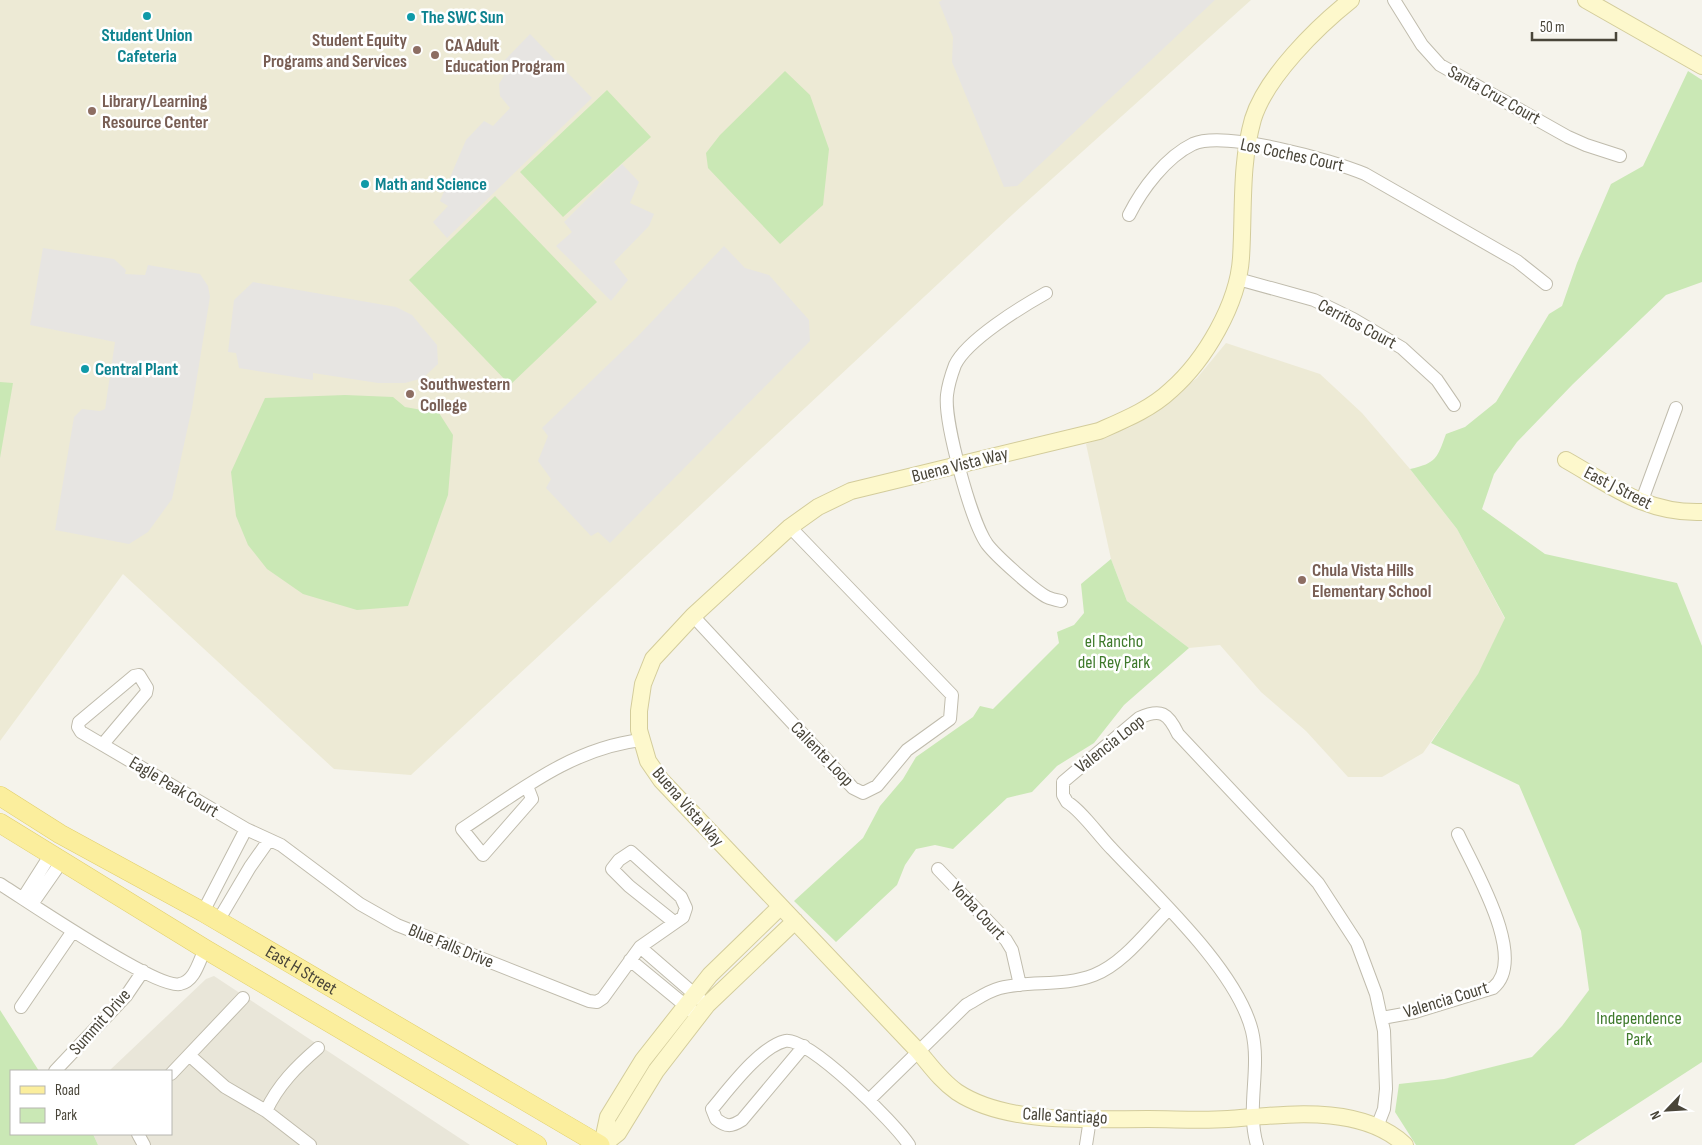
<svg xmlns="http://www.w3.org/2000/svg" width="1702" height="1145" viewBox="0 0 1702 1145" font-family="'Sofia Sans Condensed',sans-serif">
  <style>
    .residential { fill: #e9e6d9 }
    .education { fill: #edead5 }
    .green { fill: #cae8b5 }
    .parking { fill: #e7e5e2 }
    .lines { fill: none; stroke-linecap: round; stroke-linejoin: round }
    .street-casing { stroke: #c0bcad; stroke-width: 14 }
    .secondary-casing { stroke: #d3cc9b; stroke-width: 18 }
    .primary-casing { stroke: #e1cf6c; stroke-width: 20 }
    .street { stroke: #fff; stroke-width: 12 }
    .secondary { stroke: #fdf8cc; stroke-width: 16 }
    .primary { stroke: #fbee9d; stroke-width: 19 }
    .culture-dot { fill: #0f9aa8; stroke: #fff; stroke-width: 2 }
    .education-dot { fill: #8d6e63; stroke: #fff; stroke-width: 2 }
    .labels { text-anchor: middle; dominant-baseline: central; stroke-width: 5; stroke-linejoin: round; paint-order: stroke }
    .culture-label { font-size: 18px; font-weight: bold; fill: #0d838f; stroke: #fff; text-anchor: start }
    .education-label { font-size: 18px; font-weight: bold; fill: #785e54; stroke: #fff; text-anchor: start }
    .street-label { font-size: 18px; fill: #494539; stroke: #fff }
    .park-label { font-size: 18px; fill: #3f7a2c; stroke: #fff }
  </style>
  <rect width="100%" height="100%" fill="#f5f3eb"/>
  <path class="residential" d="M214 976 470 1145H98L93 1134H171V1071H109L206 979Z"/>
  <path class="education" d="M0 0H1251L1013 214 411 775 334 769 123 574 0 741Z
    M1226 343 1320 374 1362 413 1410 469 1457 529 1505 619 1478 675 1423 753 1382 777H1348L1306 731 1261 692 1220 645 1189 648 1127 601 1111 559 1086 444 1131 427 1197 378Z"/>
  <path class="green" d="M785 71 810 95 829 149 823 205 780 244 708 168 706 153 720 135Z
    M1688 71 1702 80V282L1666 295 1573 384 1517 442 1494 474 1482 509 1545 554 1677 583 1702 646V1062L1574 1145H1416L1395 1112 1399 1084 1444 1079 1532 1057 1562 1026 1589 990 1581 931 1519 785 1431 743 1478 674 1505 618 1457 529 1410 469C1437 463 1437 458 1446 434L1465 427 1496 402 1549 314 1562 306 1577 263 1611 184 1643 166Z
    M607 90 651 137 563 217 520 172Z
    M495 196 597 302 510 385 409 280Z
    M0 382 13 383 0 458Z
    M345 395 393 397 405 407 439 413 453 435 448 495 408 606 357 610 303 594 267 569 248 545 236 516 231 472 265 398Z
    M1111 559 1127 601 1189 648 1124 705 1094 743 1057 766 1032 792 1007 798 953 849 935 845 916 849 905 865 897 885 836 942 794 901 863 838 880 806 903 779 916 757 973 717 980 706 993 709 1059 643 1057 632 1074 625 1084 613 1081 584Z
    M0 1010 39 1071H11V1134H93L98 1145H0Z"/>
  <path class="parking" d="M942 0H1215L1017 186 1004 187 952 62 953 37 939 2Z
    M530 34 592 98 447 238 433 222 448 206 440 201 466 140 484 121 493 126 510 108 500 96 499 84 506 72 504 61Z
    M622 164 639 182 630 203 654 214 649 226 614 262 628 280 611 301 556 246 572 232 564 222Z
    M724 246 745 268 769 275 809 320 810 341 610 543 598 532 591 536 546 488 551 479 538 461 548 436 542 428 637 337Z
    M43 248 114 259 126 270 125 274 145 275 148 265 200 274 208 286 210 297 192 408 172 499 148 532 129 544 55 530 74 417 82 409 100 411 105 409 115 342 30 325Z
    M253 282 396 307 412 315 437 345 438 364 423 378 405 383H378L313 373V380L239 368 236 353 228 352 234 300Z"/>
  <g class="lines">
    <defs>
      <path id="street" d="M1394 0 1422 45 1440 65 1568 137 1586 145 1620 156
        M1129 215C1142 189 1166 157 1193 144 1224 130 1332 160 1365 174L1517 261 1546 284
        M1238 279 1314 300 1353 319 1402 348 1437 380 1454 405
        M1046 293C1021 307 967 340 955 365 952 373 948 386 947 395 944 422 971 521 987 544 996 556 1034 590 1047 597 1051 599 1056 600 1061 601
        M1641 503 1676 408
        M693 616 853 788 863 793 877 786 907 750 950 719 952 695 790 527
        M103 744 146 693 147 688 139 675 134 676 79 722 78 727 81 732 246 829 281 845 360 904 397 925 589 1001 597 1002 603 998 640 947 683 917 686 908 681 897 631 852 619 860 612 869 629 886 674 922
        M527 786 532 799 483 855 462 829C518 792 572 748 641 740
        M938 869 1006 940 1012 950 1020 985
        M0 884C26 900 157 990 180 984 195 981 199 961 205 949
        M23 898 51 854
        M32 904 62 861
        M203 912 246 829
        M218 921 250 867 269 840
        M640 947 700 999
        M630 960 692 1011
        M21 1007 73 931
        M1382 1018 1415 1012 1493 988C1529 959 1473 867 1458 834
        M804 1046 742 1120C731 1127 726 1127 716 1119L712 1109C729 1089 760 1047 785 1041 807 1035 896 1124 909 1145
        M189 1055 225 1087 266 1111 310 1145
        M55 1071 126 996 143 971
        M171 1074 243 998
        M870 1099 966 1005C977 999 988 991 1000 988 1031 980 1063 987 1094 975 1123 964 1147 931 1168 910
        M266 1111C278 1085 297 1066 318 1048
        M138 1134 144 1145
        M1086 1145 1090 1119
        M1257 1145C1246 1108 1261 1069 1252 1031 1237 970 1155 895 1112 849 1099 836 1082 811 1067 802L1063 795V782L1139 718C1161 708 1168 713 1178 734L1318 883 1357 943 1376 994 1384 1031 1386 1089 1384 1109 1377 1127"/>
      <path id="secondary" d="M1351 0C1317 27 1266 77 1253 119 1240 165 1244 211 1241 258 1238 304 1205 360 1171 390 1151 409 1124 420 1099 431L851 491 818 507 790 527 693 616 653 659 643 684 639 711V730L648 761 661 780 918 1051C930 1065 941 1081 957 1092 1007 1125 1089 1119 1148 1119 1175 1119 1201 1121 1228 1119 1283 1115 1360 1103 1405 1145
        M1586 0 1702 66
        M1566 460C1612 486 1646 514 1702 512
        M602 1145 608 1117 643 1060 710 975 780 907
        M603 1145 618 1133 656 1071 707 1005 795 921"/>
      <g id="primary">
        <path id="s1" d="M0 796 60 834 203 912 600 1145"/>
        <path d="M0 823 205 949 537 1145"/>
      </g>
    </defs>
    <use href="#street" class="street-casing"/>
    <use href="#secondary" class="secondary-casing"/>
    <use href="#primary" class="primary-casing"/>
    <use href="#street" class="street"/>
    <use href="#secondary" class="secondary"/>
    <use href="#primary" class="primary"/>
  </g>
  <g class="culture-dot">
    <circle cx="147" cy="16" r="5"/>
    <circle cx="411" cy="17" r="5"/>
    <circle cx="365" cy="184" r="5"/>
    <circle cx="85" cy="369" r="5"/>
  </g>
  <g class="education-dot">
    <circle cx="417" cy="50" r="5"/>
    <circle cx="435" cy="55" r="5"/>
    <circle cx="92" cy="111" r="5"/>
    <circle cx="410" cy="394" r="5"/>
    <circle cx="1302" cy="580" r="5"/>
  </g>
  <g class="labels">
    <g class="culture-label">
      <text x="421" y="17">The SWC Sun</text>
      <text x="147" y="35" text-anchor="middle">Student Union<tspan x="147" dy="21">Cafeteria</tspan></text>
      <text x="375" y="184">Math and Science</text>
      <text x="95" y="369">Central Plant</text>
    </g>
    <g class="education-label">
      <text x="407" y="40" text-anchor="end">Student Equity<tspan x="407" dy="21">Programs and Services</tspan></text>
      <text x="445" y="45">CA Adult<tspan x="445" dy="21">Education Program</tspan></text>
      <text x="102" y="101">Library/Learning<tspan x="102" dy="21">Resource Center</tspan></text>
      <text x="420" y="384">Southwestern<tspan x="420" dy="21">College</tspan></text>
      <text x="1312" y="570">Chula Vista Hills<tspan x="1312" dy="21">Elementary School</tspan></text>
    </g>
    <g class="street-label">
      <text transform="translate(1494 95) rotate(29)">Santa Cruz Court</text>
      <text transform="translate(1292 155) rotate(12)">Los Coches Court</text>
      <text transform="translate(1357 324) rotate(28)">Cerritos Court</text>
      <text transform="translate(960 465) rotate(-14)">Buena Vista Way</text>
      <text transform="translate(1618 488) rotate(27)">East J Street</text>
      <text transform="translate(1110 744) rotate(-38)">Valencia Loop</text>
      <text transform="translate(822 754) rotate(46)">Caliente Loop</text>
      <text transform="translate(174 787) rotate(31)">Eagle Peak Court</text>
      <text transform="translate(688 807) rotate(49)">Buena Vista Way</text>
      <text transform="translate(978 911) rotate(47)">Yorba Court</text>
      <text transform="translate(451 946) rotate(22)">Blue Falls Drive</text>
      <text stroke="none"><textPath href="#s1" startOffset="348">East H Street</textPath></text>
      <text transform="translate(1446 1000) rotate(-17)">Valencia Court</text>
      <text transform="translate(100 1022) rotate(-48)">Summit Drive</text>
      <text transform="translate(1065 1116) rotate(3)">Calle Santiago</text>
    </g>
    <g class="park-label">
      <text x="1114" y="641">el Rancho<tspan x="1114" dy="21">del Rey Park</tspan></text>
      <text x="1639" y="1018">Independence<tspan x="1639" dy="21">Park</tspan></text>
    </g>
  </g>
  <rect x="10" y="1070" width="162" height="65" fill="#ffffff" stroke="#b6b5b0"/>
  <rect x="20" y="1086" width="25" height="8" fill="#fbee9d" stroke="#b6b5b0"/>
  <text x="55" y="1095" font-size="15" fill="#494539">Road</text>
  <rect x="20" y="1108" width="25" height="15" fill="#cae8b5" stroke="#b6b5b0"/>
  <text x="55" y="1120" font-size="15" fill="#494539">Park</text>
  <g transform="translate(1667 1110) rotate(245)" stroke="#ffffff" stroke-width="4" paint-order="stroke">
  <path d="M0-4L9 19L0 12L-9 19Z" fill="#494539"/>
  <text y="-8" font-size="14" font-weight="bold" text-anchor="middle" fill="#494539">N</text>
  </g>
  <path d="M1532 32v8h84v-8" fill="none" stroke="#494539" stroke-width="2.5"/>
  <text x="1540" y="32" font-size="15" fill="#494539" stroke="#ffffff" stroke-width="4" paint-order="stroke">50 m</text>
</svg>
